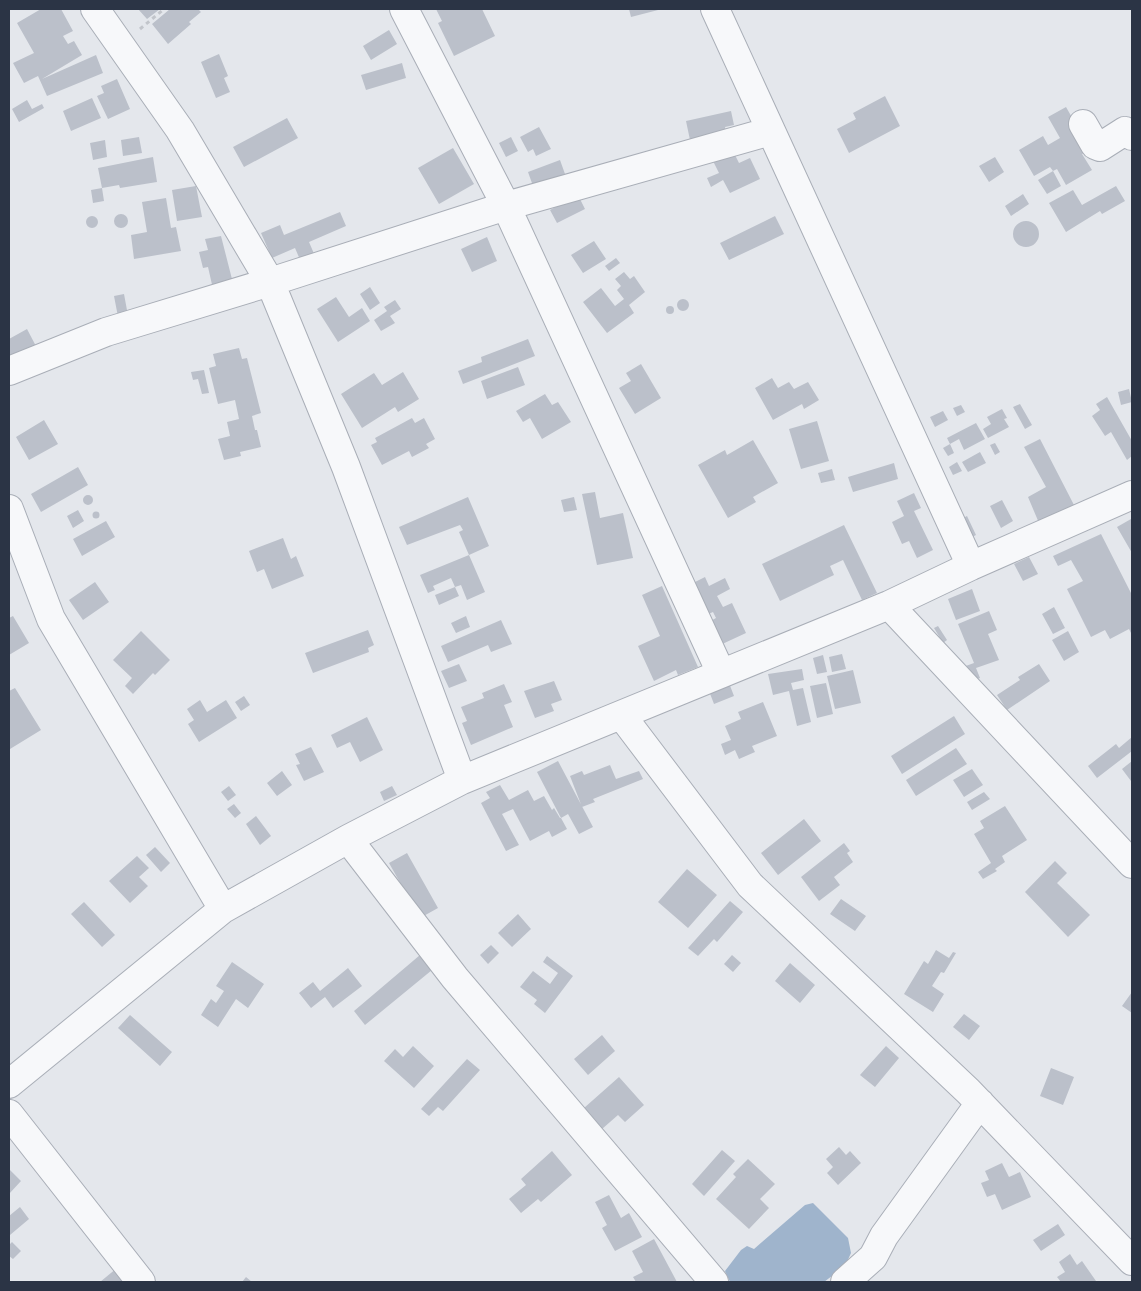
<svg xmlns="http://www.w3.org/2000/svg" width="1141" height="1291" viewBox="0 0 1141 1291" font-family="'Roboto Condensed',sans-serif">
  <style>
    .water { fill: #9fb4cc }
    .building { fill: #bbc0ca }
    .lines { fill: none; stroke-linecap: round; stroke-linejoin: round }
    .minor-casing { stroke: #a9aeb7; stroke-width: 30 }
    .path { stroke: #c2c5cb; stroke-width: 3; stroke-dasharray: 4 4; stroke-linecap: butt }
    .minor { stroke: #f7f8fa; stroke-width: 28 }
  </style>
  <rect width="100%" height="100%" fill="#e4e7ec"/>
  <path class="water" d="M813 1203 848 1238 851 1253 845 1266 824 1282H730L725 1271 741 1250 747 1246 754 1249 805 1205Z"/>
  <path class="building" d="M41 9H61L73 31 63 36 68 44 74 41 82 55 42 79 96 55 103 73 47 96 38 76 24 83 13 63 34 53 17 23Z
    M138 9H160L147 19Z
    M170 9H198L201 12 189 22 191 24 168 44 152 24Z
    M436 9H482L495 36 454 56 438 23 442 21Z
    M629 9H662L631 17Z
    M389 30 397 44 371 60 363 46Z
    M219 54 228 76 224 78 230 92 216 98 201 62Z
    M402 63 406 78 366 90 361 75Z
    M117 79 130 109 108 119 97 96 104 93 101 86Z
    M885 96 900 126 849 153 837 129 856 119 853 113Z
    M92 98 101 118 71 131 63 111Z
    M27 100 32 109 42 104 44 108 19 122 12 109Z
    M1066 107 1078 128 1087 151 1082 154 1092 170 1066 185 1057 169 1053 171 1050 167 1034 176 1019 150 1043 136 1048 145 1060 138 1048 117Z
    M731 111 734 125 725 127 726 132 690 140 686 121Z
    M287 118 298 138 244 167 233 147Z
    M539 127 551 149 536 156 533 149 528 152 520 137Z
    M139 137 142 153 123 156 121 140Z
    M511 137 518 151 506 157 499 143Z
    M105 140 107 157 93 160 90 143Z
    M731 147 739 163 750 158 760 179 730 193 723 180 711 187 707 178 719 173 711 157Z
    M453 148 474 184 439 204 418 168Z
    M153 157 157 182 120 188 119 185 102 188 98 168Z
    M995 157 1004 172 989 182 979 166Z
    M560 160 565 174 533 186 528 172Z
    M1053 171 1061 186 1047 194 1038 180Z
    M196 186 202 217 177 221 172 190Z
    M1116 186 1125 201 1102 214 1100 211 1066 232 1049 203 1073 190 1082 205Z
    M102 188 104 201 93 203 91 190Z
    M1023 194 1029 204 1011 216 1005 206Z
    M578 195 585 209 557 223 550 210Z
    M166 198 171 228 176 227 181 251 134 259 131 235 147 232 142 202Z
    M340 212 346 226 309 242 315 256 301 262 295 248 272 258 261 233 280 225 284 235Z
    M114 221a7 7 0 1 1 14 0a7 7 0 1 1-14 0Z
    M86 222a6 6 0 1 1 12 0a6 6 0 1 1-12 0Z
    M775 216 784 234 729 260 720 243Z
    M1013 234a13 13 0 1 1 26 0a13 13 0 1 1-26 0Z
    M221 236 233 283 213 289 208 267 203 268 199 252 208 250 205 239Z
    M487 237 497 261 472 272 461 249Z
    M594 241 606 259 583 273 571 255Z
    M616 258 620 263 609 271 605 266Z
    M624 272 630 279 634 276 645 292 629 305 634 313 607 333 583 302 601 288 615 306 624 299 617 290 621 286 615 279Z
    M370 287 380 303 370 310 360 294Z
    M124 294 129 321 119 322 114 296Z
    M336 297 349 317 362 308 370 321 338 342 317 309Z
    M677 305a6 6 0 1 1 12 0a6 6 0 1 1-12 0Z
    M395 300 401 309 390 316 395 323 381 331 374 320 387 311 384 307Z
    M666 310a4 4 0 1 1 8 0a4 4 0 1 1-8 0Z
    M27 329 38 350 9 366V339Z
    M528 339 535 356 463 384 458 371 482 362 481 357Z
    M239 348 242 359 247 358 261 413 252 416 255 430H257L261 447 240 452 241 456 224 460 218 439 230 436 227 422 239 419 235 400 218 404 209 368 216 366 213 354Z
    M641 364 661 398 635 414 619 388 631 381 626 373Z
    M518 367 525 385 487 399 481 381Z
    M204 370 209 393 202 394 198 379 193 380 191 372Z
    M403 372 419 399 398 412 395 407 362 428 341 394 374 373 382 385Z
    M772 378 778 388 789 382 794 389 808 382 819 400 804 409 802 404 773 420 755 388Z
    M1129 389 1132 402 1121 405 1118 392Z
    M545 394 552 405 558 402 571 422 542 439 530 418 523 422 516 411Z
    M1107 397 1132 441V456L1127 460 1111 432 1105 436 1092 416 1100 410 1096 404Z
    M1020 404 1032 425 1025 429 1013 407Z
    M961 405 965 412 957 416 953 408Z
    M1002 409 1007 418 1004 419 1009 427 988 438 983 429 991 424 987 417Z
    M943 411 948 420 935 427 930 417Z
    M412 418 415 423 424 418 435 439 426 444 429 448 412 457 409 451 382 465 371 445 377 442 375 438Z
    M44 420 58 444 29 460 16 437Z
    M817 421 829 461 801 469 789 429Z
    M976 423 985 439 964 450 959 439 950 444 954 453 948 456 943 448 950 444 947 438Z
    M1040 439 1074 505 1039 523 1028 497 1046 487 1024 447Z
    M753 440 778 483 753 497 756 502 728 518 698 465 725 450 727 455Z
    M995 443 1000 452 995 455 990 445Z
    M980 452 986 463 968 472 962 462Z
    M957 462 962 471 953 475 949 467Z
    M894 463 898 479 853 492 848 477Z
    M78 467 88 485 41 512 31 494Z
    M832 469 835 480 821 483 818 473Z
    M595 492 600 518 623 513 633 558 597 565 582 494Z
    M914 493 921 508 914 511 933 550 917 558 909 541 902 544 892 522 904 516 897 501Z
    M83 500a5 5 0 1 1 10 0a5 5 0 1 1-10 0Z
    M468 497 489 546 469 555 459 532 463 530 460 525 407 545 399 527Z
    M574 497 577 510 564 512 561 500Z
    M1002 500 1013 521 1001 528 990 506Z
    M78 510 84 521 73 528 67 516Z
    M92.5 515a3.5 3.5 0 1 1 7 0a3.5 3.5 0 1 1-7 0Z
    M967 516 976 535 964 541 955 522Z
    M1131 519 1132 520V553L1117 527Z
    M106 521 115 537 82 556 73 539Z
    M844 525 877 593 862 600 843 560 830 566 834 575 780 601 762 564Z
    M1101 534 1132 595V635L1129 629 1110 639 1105 630 1091 637 1067 589 1083 581 1071 560 1058 566 1053 556Z
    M283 538 291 559 296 556 304 576 272 589 264 569 257 572 249 551Z
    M469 555 485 592 467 600 461 585 455 587 459 596 439 605 435 595 455 587 451 578 433 586 435 590 428 593 420 575Z
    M1029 557 1038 574 1023 581 1014 564Z
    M705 577 709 586 725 578 730 589 717 596 723 607 732 603 746 633 718 646 707 623 716 618 713 612 706 615 691 584Z
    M95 582 109 602 83 620 69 600Z
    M662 586 698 667 678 675 676 670 654 681 638 646 660 636 642 595Z
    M972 589 980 611 956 620 948 599Z
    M1054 607 1065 628 1053 634 1042 614Z
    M989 611 997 630 988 634 999 660 976 668 980 678 969 682 963 667 974 663 958 624Z
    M13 616 29 643 9 655V618Z
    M466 616 470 627 456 633 451 623Z
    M501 620 512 644 491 652 488 645 448 662 441 646Z
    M938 626 947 640 943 643 934 628Z
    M368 630 374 645 368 648 369 652 313 673 305 653Z
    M141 631 170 660 155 675 153 673 133 694 125 686 132 678 113 660Z
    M1068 631 1079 652 1064 661 1052 640Z
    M842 654 846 669 832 672 829 657Z
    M823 655 827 672 817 674 813 658Z
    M459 664 467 681 449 688 441 671Z
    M1039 664 1050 681 1007 710 997 695 1020 680 1018 677Z
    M802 669 804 680 791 683 793 690 803 688 811 722 797 726 789 691 773 695 768 674Z
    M853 670 861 703 835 709 827 676Z
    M554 681 562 700 551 704 554 711 535 718 524 691Z
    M729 683 734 696 714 704 709 691Z
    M826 683 833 714 817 718 810 686Z
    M504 684 512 702 504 705 513 727 471 745 462 723 467 721 461 707 484 698 482 693Z
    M15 688 41 730 10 749 9 746V691Z
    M244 696 250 705 241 711 235 702Z
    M200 700 207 712 226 700 237 718 199 742 188 724 194 720 187 709Z
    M763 702 777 736 752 746 755 752 739 759 735 750 725 755 721 744 731 740 725 726 741 719 738 712Z
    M954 716 965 734 902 774 891 756Z
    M367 717 383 750 360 762 350 742 337 748 331 735Z
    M1132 737V751L1097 778 1088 766 1116 744 1119 748Z
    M311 747 324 772 304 781 296 765 300 764 295 754Z
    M956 748 967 764 916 796 906 780Z
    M558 761 593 827 579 834 568 814 561 818 567 829 552 837 549 831 530 841 513 809 502 814 519 845 506 851 481 803 490 798 486 792 500 785 509 800 528 790 534 801 544 796 552 810 554 808 560 818H561L537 772Z
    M1132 761V780L1131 781 1122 769Z
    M610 765 616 779 639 771 643 779 593 799 595 802 582 807 570 776 582 771 584 775Z
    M972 769 983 785 964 797 953 780Z
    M282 771 292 785 277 796 267 783Z
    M229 786 236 795 228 801 221 792Z
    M392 786 397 795 384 801 380 792Z
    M984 792 990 799 972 810 967 802Z
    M234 804 241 813 235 818 227 809Z
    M1005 806 1027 840 1002 856 1005 862 995 869 997 871 983 879 978 872 991 863 974 834 984 828 980 821Z
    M256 816 271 836 260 845 246 824Z
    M804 819 821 841 778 875 761 853Z
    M844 843 850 851 847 853 853 862 834 877 840 885 819 901 801 877Z
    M155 847 170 863 161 872 146 855Z
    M407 853 438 908 420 918 389 863Z
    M137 856 149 868 139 877 148 886 130 903 109 881Z
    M1055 861 1067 873 1057 883 1090 915 1068 937 1025 892Z
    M687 869 717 895 688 928 658 902Z
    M841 899 866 916 855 931 830 914Z
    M730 901 743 912 717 942 714 939 698 956 688 948Z
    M84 902 115 935 102 947 71 914Z
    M518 914 531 929 512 947 498 933Z
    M491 945 499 953 488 964 480 955Z
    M936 950 949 958 953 952 956 953 944 973 941 972 932 986 944 994 933 1012 904 994 924 961 928 964Z
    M420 955 432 970 365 1025 354 1011Z
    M732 955 741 963 733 972 724 964Z
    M547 956 573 976 545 1013 534 1004 537 1000 520 987 533 971 550 984 558 973 543 962Z
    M232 962 264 984 248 1008 236 999 218 1027 201 1015 211 999 216 1003 224 991 216 986Z
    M790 963 815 985 800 1003 775 981Z
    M348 968 362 986 333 1008 325 997 311 1008 299 993 313 982 320 991Z
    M1132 992V1013L1122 1006Z
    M964 1014 980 1026 969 1040 953 1027Z
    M130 1015 172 1052 160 1066 118 1028Z
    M602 1035 615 1051 588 1075 574 1059Z
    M413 1046 434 1066 414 1088 384 1061 395 1049 403 1057Z
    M886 1046 899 1058 875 1087 860 1075Z
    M467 1059 480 1070 443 1111 438 1107 429 1116 421 1109Z
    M1051 1068 1074 1077 1063 1105 1040 1096Z
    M619 1077 644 1105 625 1122 618 1115 602 1129 584 1108Z
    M839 1147 846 1155 850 1151 861 1163 838 1185 827 1173 833 1167 826 1159Z
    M722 1150 735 1161 704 1196 692 1184Z
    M552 1151 572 1175 541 1202 538 1199 521 1213 509 1199 526 1185 521 1179Z
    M748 1159 775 1184 760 1199 769 1208 749 1229 716 1199 736 1177 733 1174Z
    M1002 1163 1009 1177 1020 1172 1031 1197 1002 1210 995 1194 987 1197 981 1183 989 1180 985 1171Z
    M9 1169 21 1181 9 1194Z
    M609 1195 621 1218 629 1213 642 1237 615 1251 602 1228 607 1225 595 1202Z
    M20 1207 29 1219 10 1235 9 1233V1216Z
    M1058 1224 1065 1235 1041 1251 1033 1240Z
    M654 1239 677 1282H636L633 1277 643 1272 632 1251Z
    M12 1242 21 1251 13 1259 9 1256V1245Z
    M1070 1254 1077 1265 1082 1261 1096 1281 1061 1282 1057 1277 1065 1272 1059 1262Z
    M117 1268 129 1282H100Z
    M246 1277 252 1282H242Z"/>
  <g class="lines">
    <defs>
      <path id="minor" d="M95 9 180 130 270 282 346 467 462 780
        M404 9 506 206 721 673
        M715 9 971 566
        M1083 124 1095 145 1100 147 1125 131 1132 136
        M9 371 106 332 270 282 506 206 771 131
        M9 509 51 619 223 909
        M889 605 1132 864
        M622 716 750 885 968 1091 1132 1261
        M348 839 455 978 714 1282
        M9 1084 223 909 348 839 462 780 889 605 971 566 1132 495
        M9 1114 141 1282
        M845 1282 873 1257 884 1236 980 1103"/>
    </defs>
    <use href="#minor" class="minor-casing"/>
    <path class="path" d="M140 29 164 9"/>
    <use href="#minor" class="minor"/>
  </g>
  <rect width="1141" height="1291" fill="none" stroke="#2b3445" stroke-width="20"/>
</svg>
